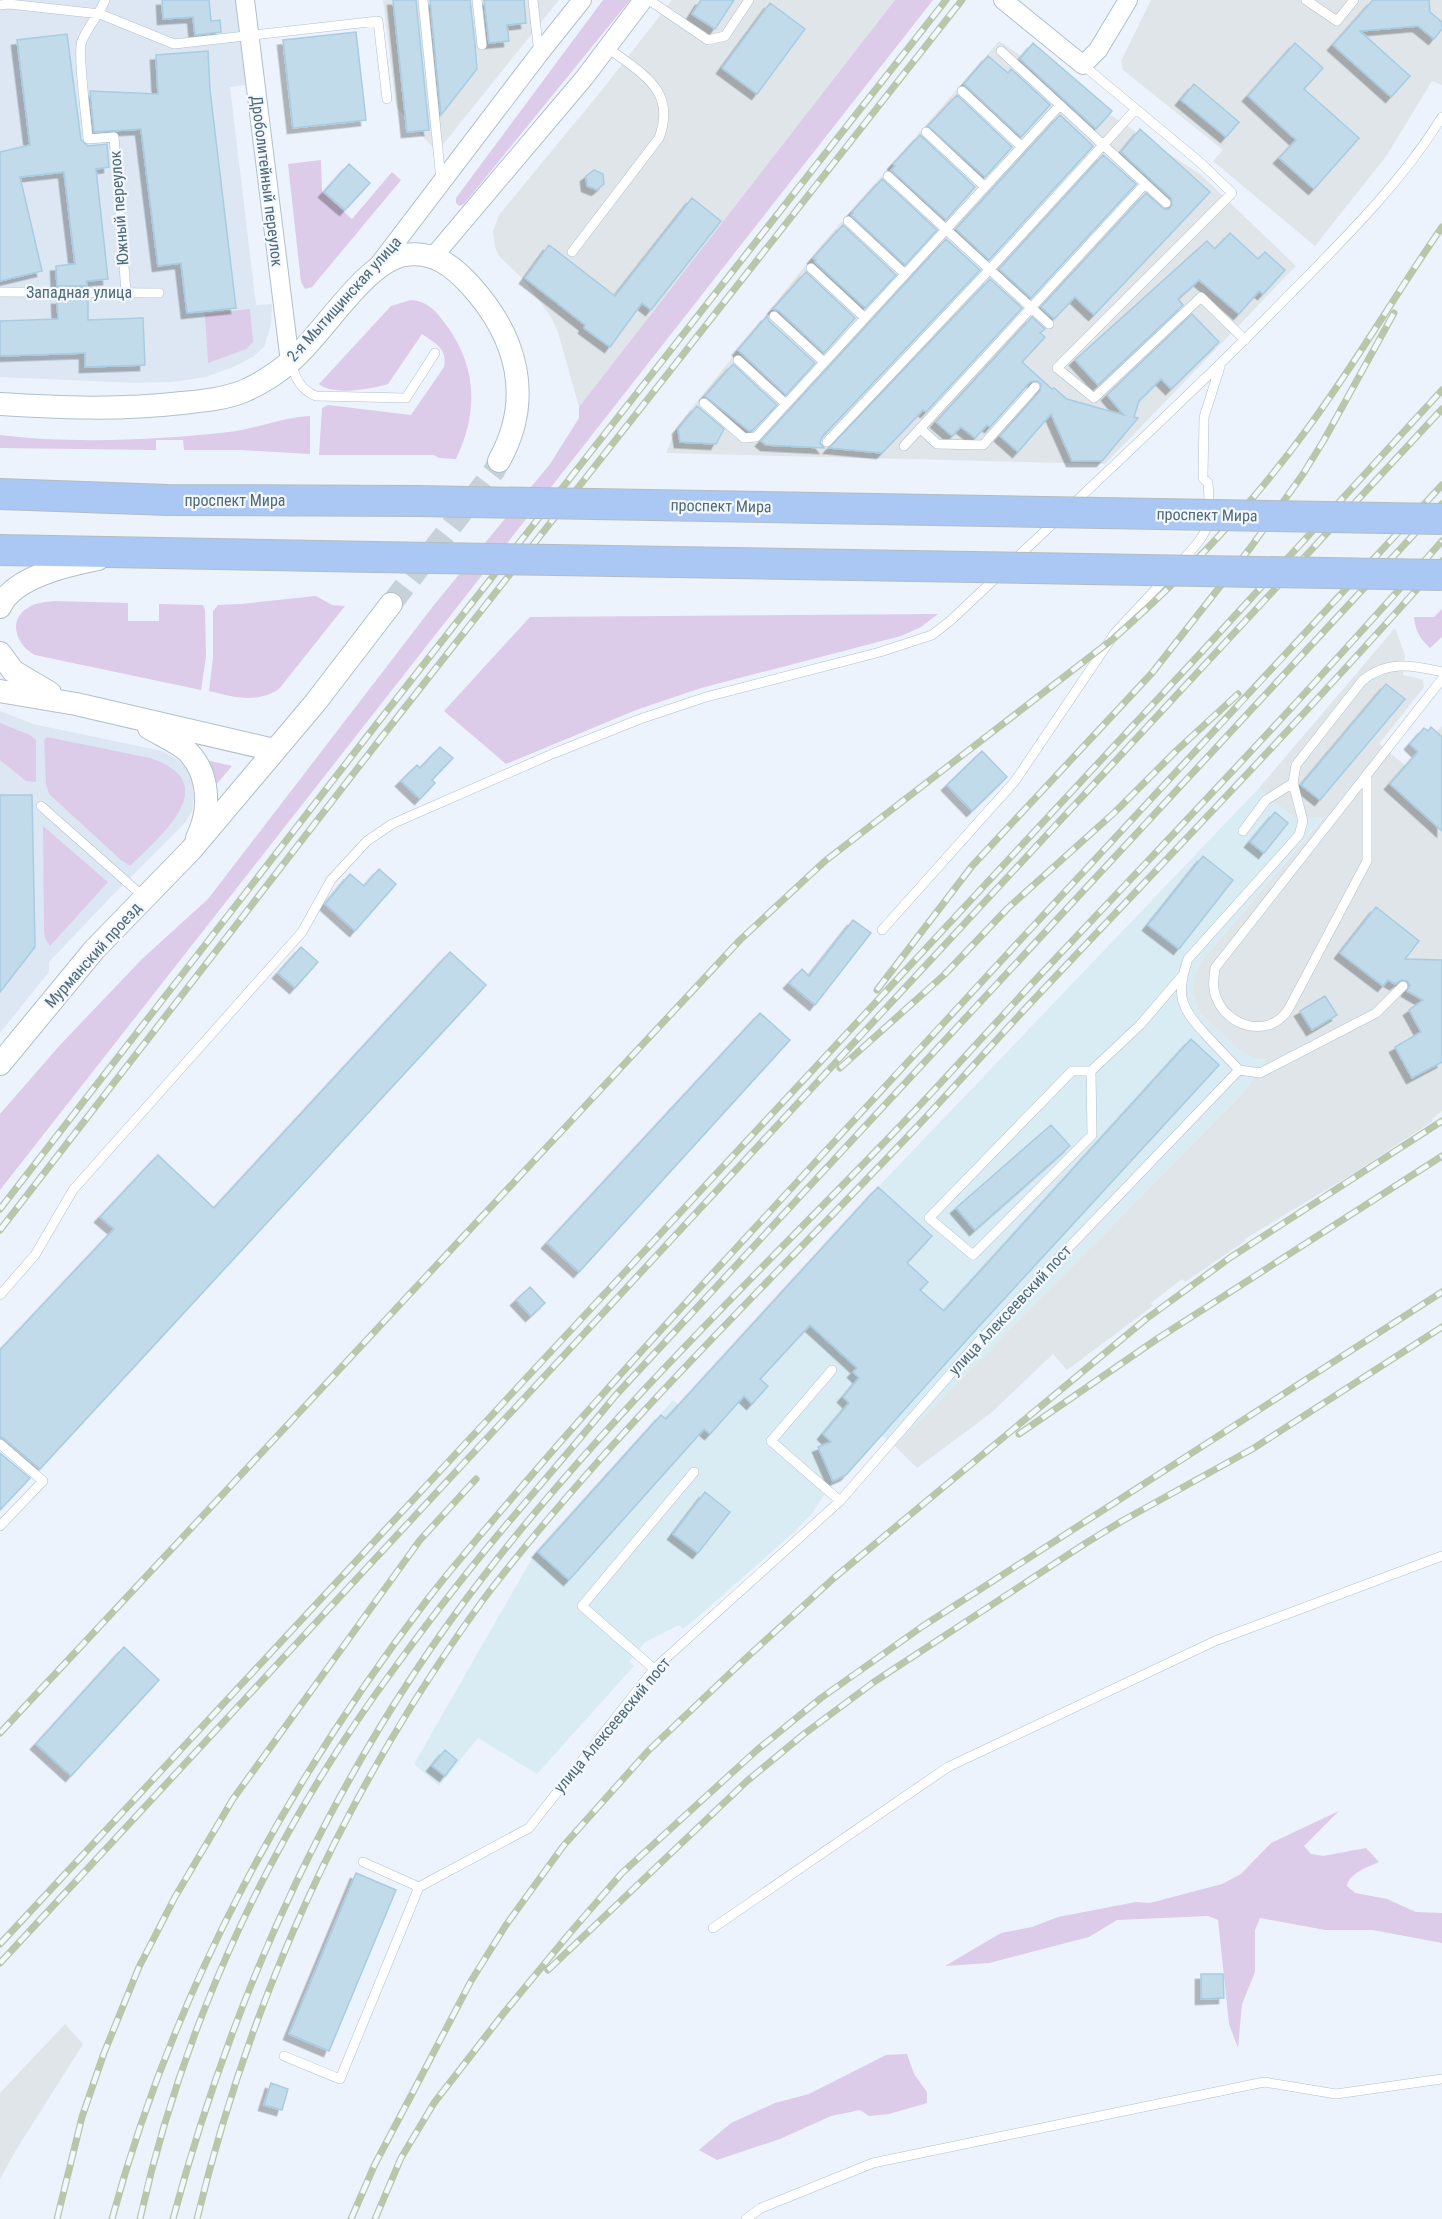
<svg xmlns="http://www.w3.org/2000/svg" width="1442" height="2219" viewBox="0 0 1442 2219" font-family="'Roboto Condensed',sans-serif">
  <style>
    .residential { fill: #dce7f3 }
    .commercial { fill: #d9ecf3 }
    .industrial { fill: #dfe5e9 }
    .green { fill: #dccbe9 }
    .building { fill: #c1dbea; stroke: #a8cce1; stroke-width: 1.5; filter: url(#shadow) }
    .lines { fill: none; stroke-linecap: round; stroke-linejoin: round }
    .tertiary-tunnel { stroke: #c6d1da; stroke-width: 22; stroke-dasharray: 22 11; stroke-linecap: butt }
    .service-casing { stroke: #b0c0cc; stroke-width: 10 }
    .minor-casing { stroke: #b0c0cc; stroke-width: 20 }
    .tertiary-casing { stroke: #b0c0cc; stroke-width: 24 }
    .primary-casing { stroke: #b2bdc3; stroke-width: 32 }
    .service { stroke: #fff; stroke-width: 9 }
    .minor { stroke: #fff; stroke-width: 18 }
    .tertiary { stroke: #fff; stroke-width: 22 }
    .primary { stroke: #abc8f4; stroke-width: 30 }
    .rail-casing { stroke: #b8c6aa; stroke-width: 7 }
    .rail { stroke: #f3f8fe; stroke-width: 4.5; stroke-dasharray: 14; stroke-linecap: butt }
    .primary-bridge-casing { stroke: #b2bdc3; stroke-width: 32; stroke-linecap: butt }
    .primary-bridge { stroke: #abc8f4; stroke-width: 30 }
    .labels { text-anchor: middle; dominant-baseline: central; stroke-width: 4.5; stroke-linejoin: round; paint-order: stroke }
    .street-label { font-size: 16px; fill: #506a76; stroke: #f3f8fe }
  </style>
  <defs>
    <filter id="shadow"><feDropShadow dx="-5.5" dy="5.5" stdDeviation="0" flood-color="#0004"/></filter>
  </defs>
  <rect width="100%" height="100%" fill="#edf3fc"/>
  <path class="residential" d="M0 0H236L246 85 230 87 256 305 272 304 271 325 264 347 253 357 233 367 206 377 172 382 135 383 0 377Z
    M0 711 33 724 162 751 178 760 188 770 193 783 194 797 192 811 186 822 109 899 49 962V972L0 1033Z"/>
  <path class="commercial" d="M1259 788 1294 818 1324 816 1200 963 1193 994 1199 1012 1240 1051 1268 1058 1246 1090 895 1446 881 1435 846 1475 833 1482 811 1515 792 1534 699 1616 683 1629 679 1625 644 1643 629 1662 634 1666 537 1774 478 1738 439 1786 414 1764 536 1551 673 1400 679 1405 878 1187Z"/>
  <path class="industrial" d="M383 0H559L437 152 396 107Z
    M672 0H895L579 407 558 332 551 317 524 280 499 256 495 247 493 232 499 215 606 85Z
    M1151 0H1442V85L1432 81 1387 155 1315 246 1213 161 1223 150 1123 70 1121 61Z
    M999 41 1201 175 1296 266 1105 464 666 453 676 428 824 242Z
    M1395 628 1405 655 1403 675 1420 679 1423 680 1424 687 1379 744 1406 766 1418 752 1410 744 1424 728 1428 731 1431 727 1436 732 1442 726V1111L1432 1119 1433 1121 1354 1173 1245 1239V1241L1185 1282 1182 1279 1151 1303 1153 1306 1067 1370 1053 1354 991 1413 917 1468 895 1446 1246 1090 1267 1059H1257L1240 1051 1199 1012 1193 994 1194 980 1200 963 1324 817 1294 818 1259 788Z
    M65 2024 83 2044 16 2150 0 2179V2093Z"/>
  <path class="green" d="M603 0H630L464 204 459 206 456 203V198Z
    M895 0H933L0 1190V1114L60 1045 142 959 208 899 434 605 550 464 579 418V407Z
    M321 160 322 192 352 219 392 172 401 180 312 287 305 289 301 282 288 164Z
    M411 300C427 301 435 310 444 322 477 365 479 411 456 459L439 458 434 455H319L322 408 328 405 411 415 444 367C448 349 435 343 422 334L388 384C371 389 333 396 319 384L391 306Z
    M250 309 253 342 246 349 208 363 205 314Z
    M310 416V454L240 450H184L183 440H156V450L0 448V435C71 444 159 440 229 432 257 429 282 417 310 416Z
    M316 596 332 605 345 606 279 689C256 704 234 697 209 691L213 658V611L218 605 241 604Z
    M54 601 128 603V621H159V604L203 605 205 610 206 657 201 690 35 655C18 646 7 623 26 609 34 603 44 602 54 601Z
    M1442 609V637L1430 648C1420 639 1415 630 1414 617H1434Z
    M938 614 921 627 901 636 701 688 636 710 506 764 444 711 530 617Z
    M0 723 30 735 36 740V782L26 781 0 760Z
    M47 737 150 758C226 783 160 836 130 866L121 860 49 794 46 784 44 740Z
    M206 760 232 766 215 786 213 772Z
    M43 826 108 882 50 946 45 938 44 929Z
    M1339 1811 1304 1846 1311 1854 1323 1856 1366 1848 1379 1862C1368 1867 1349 1873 1347 1886L1355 1893 1387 1899 1416 1912 1442 1913V1943L1373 1930H1325L1260 1918 1255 1930V1972L1242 2004 1238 2048 1229 2024 1218 1920 1208 1916 1117 1920 1089 1937 989 1963 945 1966 1001 1933 1032 1927 1058 1917 1136 1902 1150 1903 1222 1884 1241 1874 1271 1843Z
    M907 2054 914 2074 927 2092V2103L889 2114 869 2116 860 2110 831 2116 780 2139 717 2160 699 2150 731 2123 775 2103 809 2094 886 2055Z"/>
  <path class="building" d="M162 0H209L211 21 220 20 221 32 195 35 193 17 163 19Z
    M393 0H416L429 130 407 132Z
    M430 0H470L475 44 477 69 441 115Z
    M484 0H524L526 23 507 25 509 41 489 43Z
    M701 0H734L715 29 692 14Z
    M1373 0H1429L1430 12 1442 22V29L1434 39 1418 26 1360 31 1410 76 1391 97 1333 45Z
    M770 3 805 29 757 94 722 68Z
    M356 32 366 120 293 128 283 40Z
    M67 34 81 140 88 146 107 144 109 167 96 169 108 279 87 281V286H57L56 266 75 264 64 172 20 177 42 271 0 281V152L30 145 17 40Z
    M1033 43 1112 111 1096 129 1020 59Z
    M1295 43 1323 68 1304 89 1359 138 1314 189 1279 158 1296 140 1248 96Z
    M208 51 210 90 236 308 187 313 181 263 158 266 141 129 94 132 90 91 158 94 156 55Z
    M988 56 1008 73 1011 69 1050 105 1021 137 964 84Z
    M1194 84 1239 122 1226 137 1181 100Z
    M957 95 1012 147 985 177 928 126Z
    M1060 115 1093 146 989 260 956 229Z
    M1140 129 1210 192 1094 315 1075 297 1054 319 1041 307 1146 193 1164 209H1169L1172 205 1171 198 1121 152Z
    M920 135 975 187 946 220 891 170 895 166 893 164Z
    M1103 155 1136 184 1031 298 999 269Z
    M349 164 370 183 345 210 324 192Z
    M594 170 603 174 604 184 597 190 587 186 586 176Z
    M882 179 937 230 905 265 851 215 853 213 852 212Z
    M692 198 721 221 651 310 642 303 610 347 584 328 585 325 525 278 549 245 615 296Z
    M843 225 896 275 865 308 815 262 816 260 813 258Z
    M1230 233 1258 259 1265 252 1285 270 1263 294 1259 291 1239 314 1199 280 1178 299 1183 305 1098 385 1075 360 1207 241 1215 249Z
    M946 239 980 270 822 437 820 443 824 448 766 445 761 441Z
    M806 272 855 318 824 353 779 311 773 309Z
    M990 279 1022 308 926 412 923 410 882 453 829 448Z
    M57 299H88V320L143 318 145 365 85 367V353L0 356V321L58 319Z
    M1192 314 1219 342 1171 389 1161 379 1139 401 1134 417 1138 418 1102 461H1072L1051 414 1018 452 1000 436 1040 391 1041 384 1037 381 1030 382 990 427 987 425 975 438 961 427 952 436 936 422 1032 317 1045 329 1040 333 1045 337 1022 362 1052 389 1054 388 1067 399 1124 415 1107 395Z
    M767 316 769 321 815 363 786 395 738 350Z
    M733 364 777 405 753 430 749 431 705 396Z
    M697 406 724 429 716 444 680 442 678 429Z
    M1386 684 1405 699 1320 800 1301 785Z
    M1431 727 1442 737V831L1390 784 1418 752 1410 744 1424 728 1428 731Z
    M440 747 453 758 432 780 435 783 420 799 401 781 417 765 420 768Z
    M982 751 1007 777 972 811 947 785Z
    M0 795H32L35 947 0 992Z
    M1275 812 1288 823 1264 853 1250 842Z
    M1203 856 1233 880 1179 949 1148 925Z
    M379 869 396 884 355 931 325 904 350 874 364 886Z
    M1376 907 1419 941 1405 959 1442 960V1062L1412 1078 1395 1047 1421 1032 1409 1010 1423 1000 1407 991 1410 985 1407 981 1401 980 1395 984 1388 980 1383 986 1340 953Z
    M853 920 871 933 815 1005 789 983 802 969 809 976Z
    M301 947 318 962 295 988 278 973Z
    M450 952 486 985 40 1469 4 1439 0 1437V1350L114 1229 100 1217 158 1155 214 1208Z
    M1325 996 1337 1015 1312 1030 1300 1011Z
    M760 1013 790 1040 579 1272 547 1243Z
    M1191 1039 1219 1065 971 1335 846 1475 833 1481 818 1447 831 1442 823 1434 849 1403 843 1397 859 1378 853 1372 857 1368 810 1325 760 1379 768 1386 752 1404 744 1396 710 1434 704 1429 569 1580 538 1552 661 1415 666 1419 878 1187 932 1236 907 1263 928 1282 920 1290 944 1311Z
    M1051 1125 1070 1146 975 1230 956 1208Z
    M530 1287 545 1303 531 1316 516 1300Z
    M0 1453 30 1478 0 1510Z
    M705 1492 730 1512 698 1553 673 1534Z
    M124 1647 159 1680 71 1776 36 1744Z
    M445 1750 457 1760 445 1776 432 1766Z
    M356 1873 396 1890 329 2051 289 2034Z
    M1201 1974H1223L1224 1998 1201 1999Z
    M271 2083 288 2089 282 2110 264 2105Z"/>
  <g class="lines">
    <path class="tertiary-tunnel" d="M391 604 494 471 499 461"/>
    <defs>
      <path id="service" d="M105 0C99 15 88 26 82 41 77 51 87 123 88 139L114 137 126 292
        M423 0 441 180
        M477 0 482 45
        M533 0 539 54
        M649 0 708 40 725 36 749 0
        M1306 0 1337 21 1354 0
        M0 5 9 4 100 14 174 44 378 21 387 99
        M1083 65 1202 164 1232 193 1057 368 1094 398 1201 297 1245 340
        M962 91 1022 147
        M1060 105 1166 203
        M926 132 985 187
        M888 176 1049 324
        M848 221 905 274
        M572 252 659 138C677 90 642 74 608 48
        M811 268 865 318
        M0 292 159 293
        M774 316 824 362
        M738 360 786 404
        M291 364C296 378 300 390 316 396L406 398 435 353
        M704 403 744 438 756 437 1060 105 1001 51
        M920 428 937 444 983 445 1035 387
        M827 442 990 269 1136 109
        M904 446 1145 184
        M1072 505C1146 435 1220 366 1291 293 1345 238 1401 183 1442 117
        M1013 561 1058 519
        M1180 563C1211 529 1211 528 1208 483L1203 478 1204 417 1220 367
        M1367 774V861L1288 1010C1268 1039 1227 1027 1216 997 1212 987 1214 978 1215 968 1291 872 1366 775 1442 679
        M41 806 145 898
        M1243 831 1266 800 1293 783
        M882 930 1015 781 1115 633 1167 577
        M1239 1070C1228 1058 1217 1047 1206 1035 1181 1008 1175 996 1188 959L1299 835 1303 821 1293 783 1296 765 1362 681C1386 660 1413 665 1442 672
        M1239 1070 1260 1073 1376 1013 1403 986
        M1091 1071 1092 1135 973 1255 929 1218 1072 1071H1091L1140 1025 1182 976
        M0 1295 35 1255 73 1190 302 932 331 880 367 841 392 824 552 754 640 719 706 697 880 652 932 635 950 621 999 575
        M832 1370 771 1441 840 1501
        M0 1444 43 1481 0 1526
        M654 1669 582 1606 694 1472
        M363 1862 419 1887
        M419 1887 529 1828 654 1669 840 1501 979 1341 1239 1070
        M713 1928 948 1767 1215 1641 1442 1556
        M284 2056 340 2079 419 1887
        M746 2219 761 2208 873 2163 1264 2082 1336 2094 1442 2079"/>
      <path id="minor" d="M245 0 290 362
        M1003 0 1083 65 1098 50 1128 0
        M433 257 585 77 643 0
        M377 267 539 54 582 0"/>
      <path id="tertiary" d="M0 404C61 408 121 410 182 403 202 401 225 399 244 391 260 384 277 373 290 362 323 335 364 262 405 255 434 251 453 266 471 286 517 337 534 398 499 461
        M0 607C13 577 68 565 98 559
        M0 653 13 671 50 693
        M0 691 76 704 274 750
        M149 728C161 735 175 741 186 750 210 772 211 810 197 838
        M0 1064 94 950 191 850 315 703 391 604"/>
      <path id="primary" d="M0 494 168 500 417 501
        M0 550 374 557"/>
    </defs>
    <use href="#service" class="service-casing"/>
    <use href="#minor" class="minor-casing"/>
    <use href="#tertiary" class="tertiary-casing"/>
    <use href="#primary" class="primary-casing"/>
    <use href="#service" class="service"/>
    <use href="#minor" class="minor"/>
    <use href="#tertiary" class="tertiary"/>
    <use href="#primary" class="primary"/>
    <defs>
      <path id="rail" d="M877 990 972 866 1152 673 1251 547 1303 474 1324 440 1394 313
        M840 1068 944 975 1008 908 1115 812 1177 750 1238 694
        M0 1209 372 730 946 0
        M0 1230 381 738 962 0
        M1019 1434 1157 1339 1442 1156
        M0 1733 740 940 825 861 1113 639C1186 575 1253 504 1310 425 1357 361 1397 292 1442 227
        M0 1944 1208 645 1442 390
        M0 1963 1442 409
        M548 1970 747 1781 804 1734 874 1682 1086 1543 1122 1521 1254 1448 1442 1327
        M57 2219 82 2117 104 2053 139 1967 175 1897 233 1799 420 1540 476 1479
        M112 2219C173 1994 285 1785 427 1600 454 1565 483 1532 512 1498 608 1385 709 1278 809 1169 1019 940 1231 714 1442 485
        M140 2219C184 2020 274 1830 396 1666 425 1626 456 1586 487 1548 529 1497 573 1448 615 1396L1442 504
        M173 2219C235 1988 336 1767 483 1577 609 1414 761 1271 904 1122 951 1073 996 1022 1042 973 1177 830 1313 688 1442 541
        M197 2219C241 2037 313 1864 412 1705 436 1667 462 1628 489 1592 617 1427 768 1284 911 1133 949 1093 987 1050 1025 1009 1165 860 1307 714 1442 561
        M351 2219 375 2164 413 2092 471 1981 506 1925 564 1845 648 1751 744 1660 834 1578 1146 1319 1231 1257 1442 1121
        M375 2219 401 2158 434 2103 503 2014 569 1934 622 1873 757 1750 821 1698 923 1626 1442 1292"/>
    </defs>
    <use href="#rail" class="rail-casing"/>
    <use href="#rail" class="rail"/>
    <defs>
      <path id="primary-bridge" d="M417 501 1442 519
        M374 557 1442 575"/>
    </defs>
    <use href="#primary-bridge" class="primary-bridge-casing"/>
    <use href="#primary-bridge" class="primary-bridge"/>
  </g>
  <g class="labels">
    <g class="street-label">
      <text transform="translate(267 181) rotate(83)">Дроболитейный переулок</text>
      <text transform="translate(119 208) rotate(-94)">Южный переулок</text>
      <text x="79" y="292">Западная улица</text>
      <text transform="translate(344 299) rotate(-48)">2-я Мытищинская улица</text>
      <text x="235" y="500">проспект Мира</text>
      <text transform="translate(721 506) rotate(1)">проспект Мира</text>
      <text transform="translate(1207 515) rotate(1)">проспект Мира</text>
      <text transform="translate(93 955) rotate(-48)">Мурманский проезд</text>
      <text transform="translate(1010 1310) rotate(-47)">улица Алексеевский пост</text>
      <text transform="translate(612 1725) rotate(-50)">улица Алексеевский пост</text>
    </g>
  </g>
</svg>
